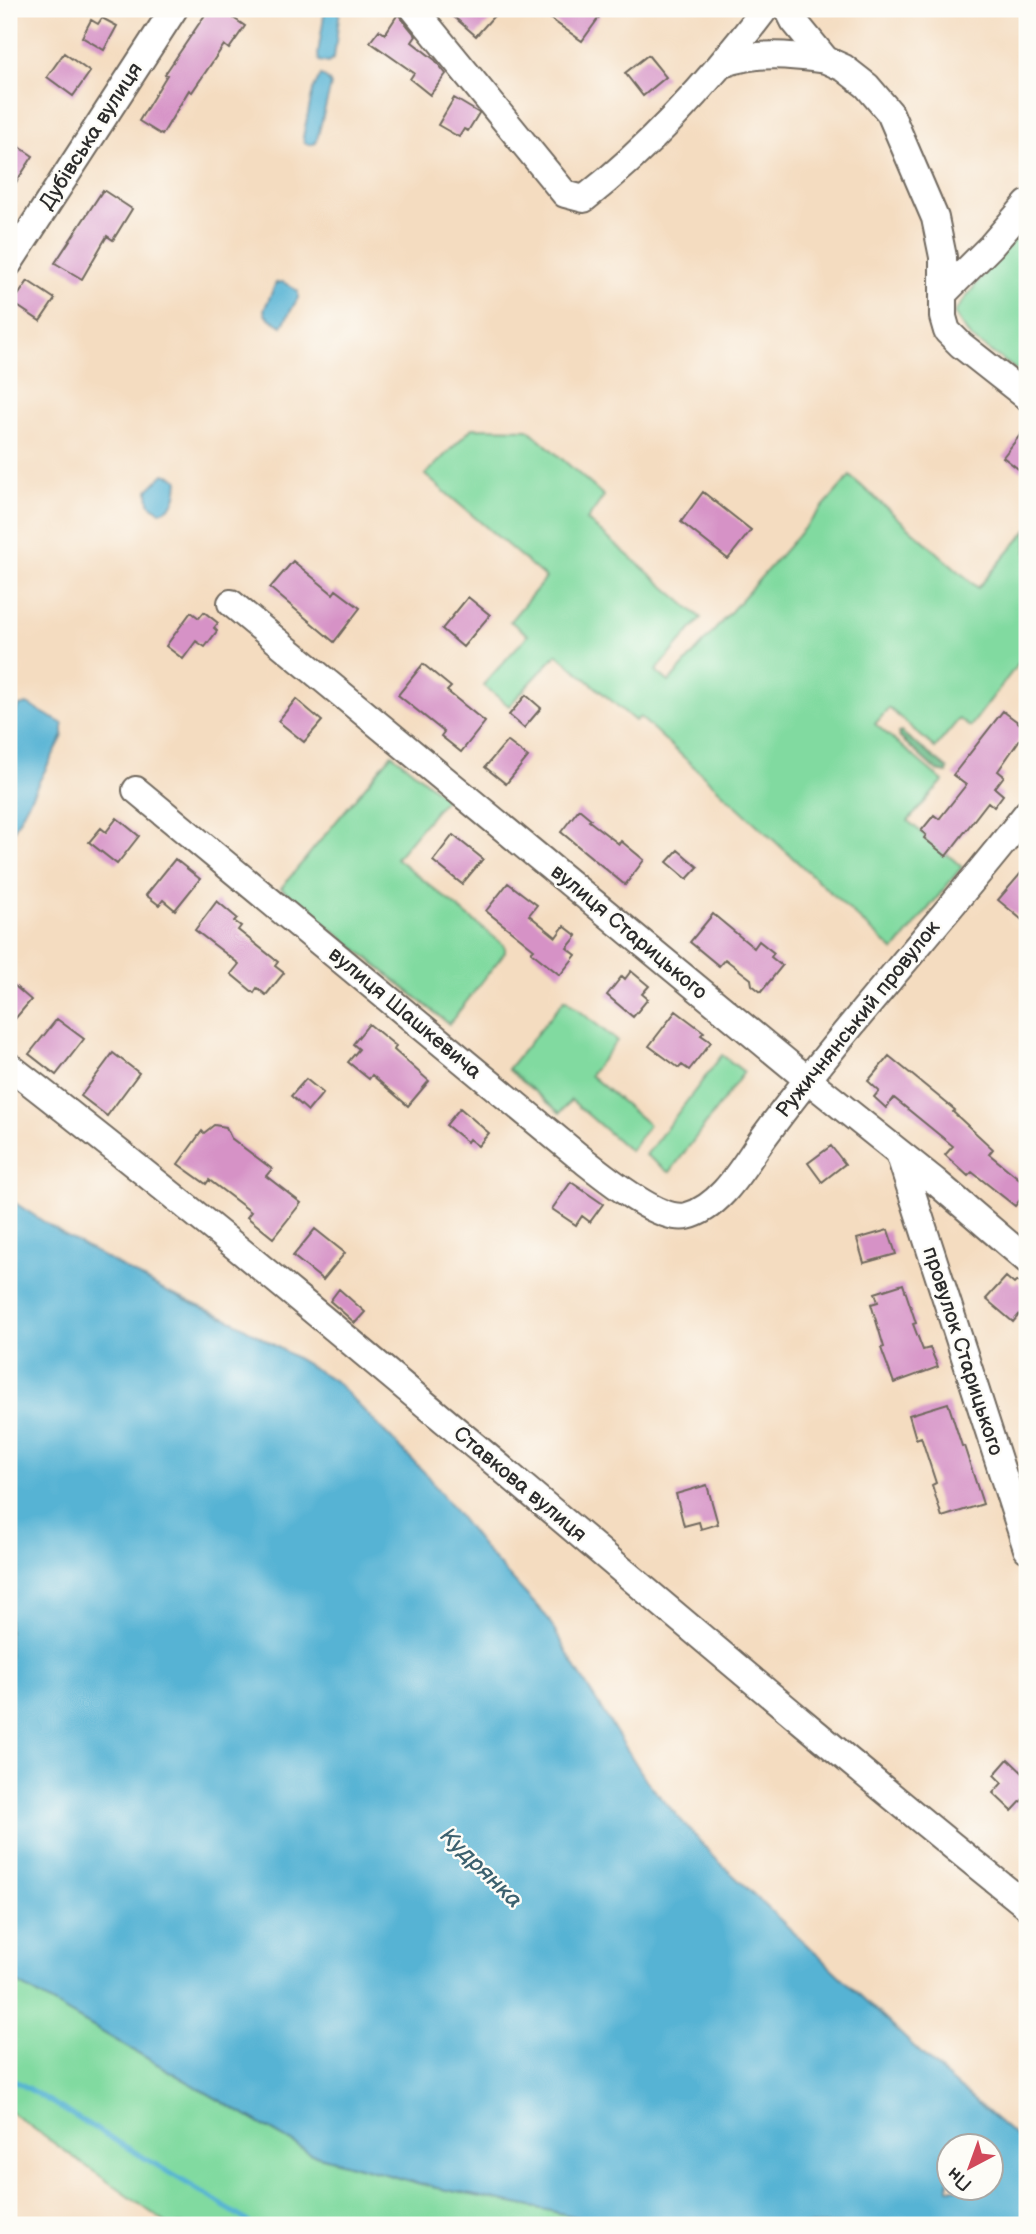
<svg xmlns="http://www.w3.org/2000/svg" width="1036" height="2234" viewBox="0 0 1036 2234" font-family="'Balsamiq Sans',sans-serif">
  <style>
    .green { fill: #81daa0; stroke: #568266; stroke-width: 2 }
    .forest { fill: #68ba86; stroke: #4a7258; stroke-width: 2 }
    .water { fill: #56b3d4; stroke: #406f80; stroke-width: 2; fill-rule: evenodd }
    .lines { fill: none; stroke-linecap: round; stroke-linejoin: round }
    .stream { stroke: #56b3d4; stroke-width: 5 }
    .building { fill: #d692c6 }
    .minor-casing { stroke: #71695f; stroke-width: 30 }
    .minor { stroke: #fff; stroke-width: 26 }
    .labels { text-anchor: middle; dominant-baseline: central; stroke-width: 5; stroke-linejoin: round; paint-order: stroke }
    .street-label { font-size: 21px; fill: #2b2b2b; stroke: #fdfcf7 }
    .water-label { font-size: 23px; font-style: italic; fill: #3c616f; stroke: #fdfcf7 }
  </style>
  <rect width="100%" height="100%" fill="#fdfcf7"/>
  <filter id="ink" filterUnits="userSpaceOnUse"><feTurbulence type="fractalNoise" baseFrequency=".0143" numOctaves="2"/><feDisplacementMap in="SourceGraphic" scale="14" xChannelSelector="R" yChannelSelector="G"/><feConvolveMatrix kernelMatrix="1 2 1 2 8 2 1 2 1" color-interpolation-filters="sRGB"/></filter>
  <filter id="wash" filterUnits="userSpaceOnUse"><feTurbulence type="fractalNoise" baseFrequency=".00686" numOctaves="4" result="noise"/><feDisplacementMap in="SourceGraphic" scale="28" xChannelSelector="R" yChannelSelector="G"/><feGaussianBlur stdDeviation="1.57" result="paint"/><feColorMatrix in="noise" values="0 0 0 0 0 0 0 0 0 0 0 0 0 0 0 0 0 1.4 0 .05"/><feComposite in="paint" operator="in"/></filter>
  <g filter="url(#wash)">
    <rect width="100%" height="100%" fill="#f4dcc0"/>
    <path class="green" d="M1027 219V377L970 337 954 313Z
      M472 428 528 429 604 496 587 520 701 618 656 671 669 682 850 476 978 588 1027 530V652L970 727 959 719 935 748 889 708 875 724 943 781 908 821 962 867 894 951 640 717 635 721 557 654 509 706 483 685 528 635 510 621 546 578 425 475Z
      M392 754 446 798 396 858 505 946V952L449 1024 281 888Z
      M565 999 617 1041 590 1075 649 1125 630 1151 571 1100 560 1113 508 1069Z
      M722 1055 744 1072 670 1172 667 1171 646 1155Z
      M9 1978 312 2154 432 2187 547 2210 609 2225H169L9 2111Z"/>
    <path class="forest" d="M901 732 948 769 947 773 937 771 899 737 898 733Z"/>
    <path class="water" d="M325 9H340L334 58 328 63 319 61 318 54Z
      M321 75 328 80 331 85 316 143 310 145 305 143 303 137 313 90Z
      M283 282 298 291V298L282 326 266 316 264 310 276 283Z
      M164 474 172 476 178 480C177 494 176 508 160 512L149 503 148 490Z
      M27 704 63 724V736L9 839V723L19 706Z
      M9 1199 64 1235 167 1292 235 1322 335 1381 424 1472 486 1551 547 1617 575 1667 648 1783 712 1855 943 2074 1027 2146V2225H609L547 2210 432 2187 312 2154 9 1978ZM990 2146V2188H948V2146Z"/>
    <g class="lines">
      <path class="stream" d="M9 2077 210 2197 253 2225"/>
    </g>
    <g id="blocks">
      <path class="building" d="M209 9H220L245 26 229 49 224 45 192 92 189 90 162 135 139 121 167 75 165 74Z
        M445 9H500L476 36Z
        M555 9H590L600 16 582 41 548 17Z
        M398 14 416 36 412 42 435 60 446 74 430 95 410 79 414 73 370 42 379 30 385 34Z
        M102 18 117 26 104 50 82 37 91 20 98 24Z
        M64 53 90 72 73 96 47 77Z
        M648 55 666 77 643 96 625 73Z
        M454 98 479 113 468 131 464 129 459 137 438 125Z
        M9 140 33 156 9 193Z
        M103 190 132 209 113 240 107 236 82 279 55 263Z
        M28 281 55 299 40 321 13 303Z
        M1027 426V463L1021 471 1003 457Z
        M703 492 751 530 728 559 681 522Z
        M293 561 333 594 336 590 360 608 334 642 270 588Z
        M468 597 490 615 463 647 442 629Z
        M191 612 199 618 204 612 218 623 214 628 217 631 205 647 196 641 183 659 166 646Z
        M423 664 451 687 447 691 485 722 461 752 441 736 444 732 398 695Z
        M526 695 541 708 524 728 509 715Z
        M296 699 322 721 304 742 278 721Z
        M1003 711 1027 729 998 771 1004 776 995 788 1003 795 994 807 988 802 946 856 924 838 926 835 921 831 934 815 939 819 966 785 953 775Z
        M507 741 528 757 506 784 485 767Z
        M579 809 591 819 589 821 619 844 621 841 644 860 625 885 561 832Z
        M117 818 139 836 117 864 89 842 101 828 106 832Z
        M453 835 483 859 462 884 433 861Z
        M678 850 698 867 687 879 667 862Z
        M175 859 200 879 175 910 163 900 159 905 146 895Z
        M1027 866V924L998 900Z
        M508 883 537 905 529 915 556 937 564 926 577 936 567 948 576 955 560 975 531 952 534 949 486 911Z
        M217 901 237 918 234 921 241 926 238 930 278 962 275 966 284 973 266 995 257 988 254 993 231 974 239 964 195 930Z
        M713 914 754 948 759 941 774 953 771 957 782 966 761 992 752 985 751 979 725 959 719 966 690 942Z
        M631 971 649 986 642 994 648 999 633 1017 607 995 622 976 625 979Z
        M9 981 31 1000 9 1026Z
        M676 1011 704 1032 701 1035 711 1042 689 1070 682 1065 679 1068 649 1046Z
        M57 1019 84 1039 56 1075 29 1054Z
        M369 1024 396 1046 394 1050 429 1081 408 1106 372 1075 369 1079 348 1062 359 1049 353 1044Z
        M113 1053 139 1073 107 1116 81 1096Z
        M889 1056 955 1110 953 1112 993 1149 989 1154 1027 1185V1191L1015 1206 972 1172 968 1176 945 1155 953 1146 894 1098 886 1108 874 1097 879 1091 868 1081Z
        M306 1079 323 1093 308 1111 291 1096Z
        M460 1108 489 1133 478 1146 469 1139 467 1142 446 1125Z
        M214 1125 226 1127 231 1138 272 1169 266 1176 301 1203 273 1238 247 1217 251 1212 209 1180 206 1184 178 1164 202 1131 204 1133Z
        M831 1146 845 1164 822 1182 808 1163Z
        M571 1182 603 1204 590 1222 582 1216 576 1225 552 1209Z
        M315 1229 345 1253 323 1280 293 1256Z
        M888 1230 896 1254 864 1263 857 1239Z
        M1006 1277 1014 1284 1017 1281 1027 1290V1305L1013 1322 986 1299Z
        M903 1284 916 1323 913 1324 923 1350 930 1348 938 1367 894 1383 881 1348 884 1347 871 1304 878 1302 875 1293Z
        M339 1289 365 1312 355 1323 330 1301Z
        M948 1403 962 1446H964L983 1504 942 1517 932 1485 936 1483 921 1437 916 1439 909 1415Z
        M707 1485 718 1524 701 1529 699 1522 684 1526 676 1494Z
        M1008 1759 1027 1777V1795L1012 1811 993 1793 1002 1783 994 1775Z"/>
    </g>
  </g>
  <g filter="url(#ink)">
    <use href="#blocks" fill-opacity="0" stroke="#71695f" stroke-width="2"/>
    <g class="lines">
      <defs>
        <path id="minor" d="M414 9 565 194 584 199C654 144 712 79 765 9
          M788 9 794 21 826 60 844 68 867 86 890 113 935 218 943 257V317L947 331 961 345 1027 397
          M723 64C757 51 791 55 826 60
          M9 263 174 9
          M944 293 991 246 1027 204
          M231 603 807 1079 936 1182 1027 1260
          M136 790 578 1156C600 1173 659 1223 687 1216 723 1207 746 1161 766 1134 848 1023 942 921 1027 813
          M9 1066C357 1335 684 1631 1027 1906
          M899 1153 1027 1549"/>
      </defs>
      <use href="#minor" class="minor-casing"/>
      <use href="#minor" class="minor"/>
    </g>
  </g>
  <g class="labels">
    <g class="street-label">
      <text transform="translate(91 136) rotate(-57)">Дубівська вулиця</text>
      <text transform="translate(629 932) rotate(40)">вулиця Старицького</text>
      <text transform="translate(405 1013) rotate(40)">вулиця Шашкевича</text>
      <text transform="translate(858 1019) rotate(-51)">Ружичнянський провулок</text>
      <text transform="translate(963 1351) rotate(72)">провулок Старицького</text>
      <text transform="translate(520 1484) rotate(40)">Ставкова вулиця</text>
    </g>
    <g class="water-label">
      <text transform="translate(481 1868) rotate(44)">Кудрянка</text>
    </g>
  </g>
  <rect width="1036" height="2234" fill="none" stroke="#fdfcf7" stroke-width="35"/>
  <g transform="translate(970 2167) rotate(221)"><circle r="33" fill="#fdfcf7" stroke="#a9a8a5" stroke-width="2"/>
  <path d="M0-5L12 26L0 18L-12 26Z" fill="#d1495b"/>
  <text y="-10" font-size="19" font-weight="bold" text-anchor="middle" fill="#2b2b2b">Пн</text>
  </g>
</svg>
